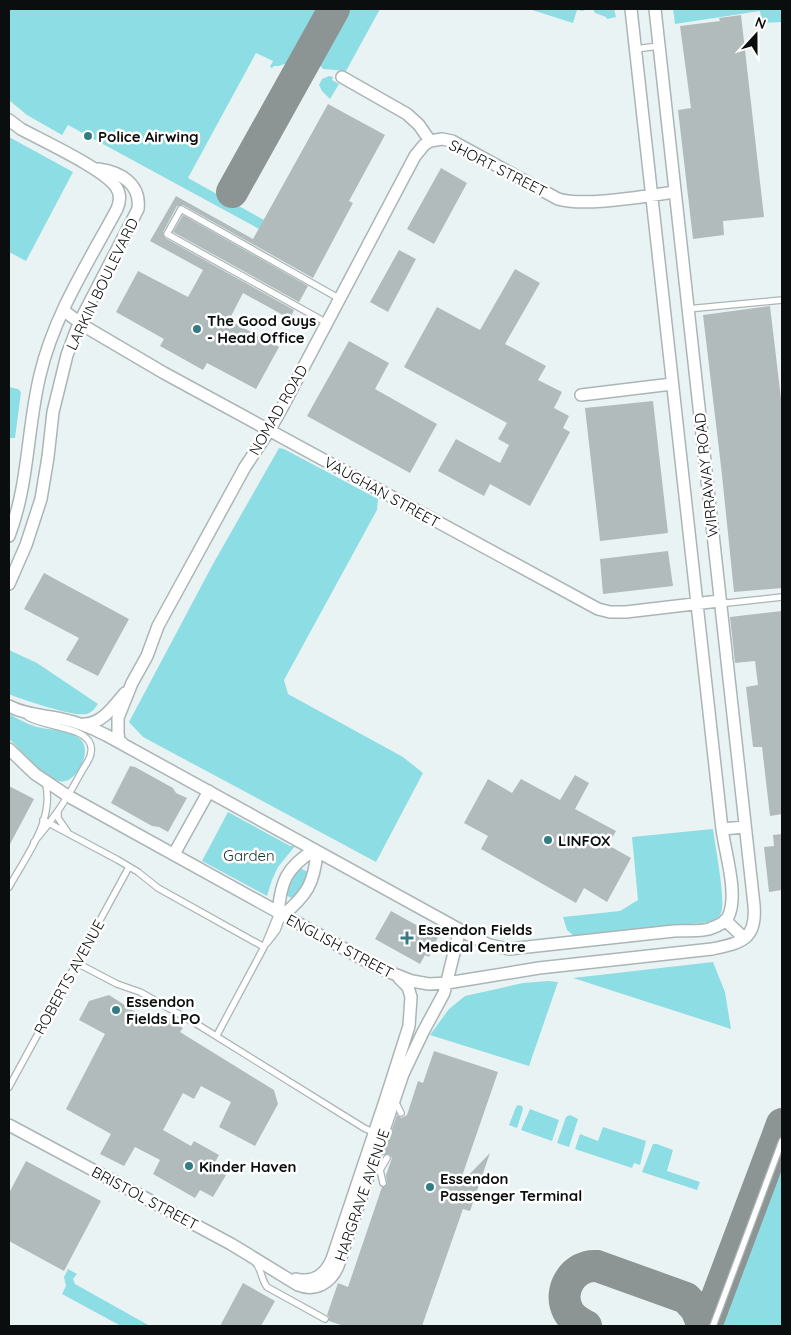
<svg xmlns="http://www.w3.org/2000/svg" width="791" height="1335" viewBox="0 0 791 1335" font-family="Quicksand,sans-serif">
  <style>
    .green { fill: #8ddde4 }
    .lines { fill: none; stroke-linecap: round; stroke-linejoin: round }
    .taxiway { stroke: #8d9494; stroke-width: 32 }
    .building { fill: #b2bbbc }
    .lane-casing { stroke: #acb5b6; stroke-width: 8 }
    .street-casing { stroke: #acb5b6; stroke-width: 14 }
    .lane { stroke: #fff; stroke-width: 5.5 }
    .street { stroke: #fff; stroke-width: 11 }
    .poi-dot { fill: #347c83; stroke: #fff; stroke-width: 2 }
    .labels { text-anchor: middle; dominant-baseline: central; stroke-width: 5; stroke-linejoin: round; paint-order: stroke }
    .poi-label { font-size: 15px; font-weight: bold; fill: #0b0e0e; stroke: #fff; text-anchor: start }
    .street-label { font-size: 15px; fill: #0b0e0e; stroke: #fff }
    .park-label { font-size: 15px; fill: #1b2e30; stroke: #fff }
  </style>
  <rect width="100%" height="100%" fill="#eaf3f4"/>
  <path class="green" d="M9 9H318L287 63 279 66H274L272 68 270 67 273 61 256 53 188 178 264 220 259 229 68 125 62 135 27 115 10 101Z
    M350 9H380L346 71 323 69 319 64Z
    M529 9H586L583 11 577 10 573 23Z
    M593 9H614L616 17 607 19 606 17 595 13Z
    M673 9H782V22L762 23 760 11 675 24Z
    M329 76 333 77 332 80 339 84 330 99 322 91 319 85 322 79Z
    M9 137 73 172 26 261 9 252Z
    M9 387 18 389 21 392 15 438H9Z
    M279 448 284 449 378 499 377 510 284 680 288 694 403 757 423 773 376 862 143 737 129 722 213 564Z
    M9 650 37 663 98 704C95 708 92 713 86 714 74 717 23 700 9 694Z
    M9 714C18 719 27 724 37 727 50 730 71 730 81 740 93 752 75 786 59 781 42 777 22 750 9 739Z
    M228 812 290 846H295L278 867 272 880 267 896 202 861Z
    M713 829C715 846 726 900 721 913 719 918 714 920 709 922L575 937 567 930 563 917 620 911 638 900 632 837Z
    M298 867 310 873 295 900 284 894Z
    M713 962 725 992 731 1029 573 978Z
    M548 981 558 982 529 1066 430 1035 449 1009 465 996 523 983Z
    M518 1105 522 1106 523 1109 517 1128 509 1125 516 1107Z
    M530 1109 559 1120 552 1141 521 1130Z
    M570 1115 578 1119 569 1147 557 1143 566 1117Z
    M603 1127 646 1141 640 1165 634 1163 632 1168 575 1149 580 1134 598 1141Z
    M653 1144H657L673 1150 667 1171 700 1182 697 1190 642 1172Z
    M782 1163V1326H722Z
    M68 1269 77 1274 73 1279 75 1284 150 1326H121L62 1294 66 1286 64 1277Z"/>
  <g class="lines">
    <path class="taxiway" d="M232 192 334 9
      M586 1326C579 1322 572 1319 568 1311 557 1290 574 1264 597 1266L686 1298 696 1309 703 1326
      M706 1326 782 1124"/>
  </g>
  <path class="building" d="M741 15 764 217 723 221 724 235 693 239 678 110 691 108 680 26 720 21 719 18Z
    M328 104 385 135 349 201 353 203 313 278 183 205 177 206 163 232 165 238 294 310 290 319 243 293 229 320 279 347 256 389 207 363 203 370 160 346 164 339 116 312 138 271 188 297 203 270 150 241 176 196 253 239Z
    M441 168 467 183 434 244 407 229Z
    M183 215 308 286 299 302 173 232Z
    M399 250 416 259 388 312 370 302Z
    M515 269 540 283 505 344 546 366 538 380 562 392 554 408 569 416 563 428 570 432 530 506 490 484 484 496 438 471 456 439 500 463 509 445 498 439 507 423 404 367 437 307 480 330Z
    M770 306 782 407V588L734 592 722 475 703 315Z
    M349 341 389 363 375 389 437 424 410 473 307 416Z
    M653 401 668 533 600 541 585 408Z
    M668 551 673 586 603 594 600 559Z
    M44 573 129 619 98 676 66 660 79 638 24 609Z
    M782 611V814L770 816 762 747H753L746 687 758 685 755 661 735 663 730 617Z
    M130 766 135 767 173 788 176 793 187 798 168 832 159 827 152 826 111 803Z
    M575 775 589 783 575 809 616 831 608 845 631 858 607 902 584 888 576 903 481 849 488 836 464 823 488 779 512 793 521 779 560 800Z
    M9 786 34 799 9 846Z
    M782 834V890L769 892 764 847 774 846 773 835Z
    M391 911 438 937 429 957 425 955 420 964 375 939Z
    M109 995 145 1018 146 1016 160 1023 164 1017 183 1028 180 1032 274 1090 278 1104 255 1146 219 1127 231 1102 201 1086 194 1099 183 1093 163 1130 191 1146 194 1141 219 1155 215 1162 229 1170 213 1197 200 1190 195 1198 153 1174 160 1160 135 1147 124 1166 100 1154 111 1134 66 1109 105 1034 79 1020 89 1001Z
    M434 1051 498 1072 459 1185 490 1153 470 1211 463 1209 422 1326H344L329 1321V1317L327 1315 338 1283 348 1287 382 1187 387 1185 386 1175 392 1158 389 1154 383 1155 397 1115 401 1118 407 1115 418 1081 423 1083Z
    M26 1161 101 1201 64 1271 9 1241V1193Z
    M243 1283 275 1301 261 1326H220Z"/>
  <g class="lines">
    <defs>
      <path id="lane" d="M635 49 659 46
        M687 309 782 300
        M327 323 167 234 181 209 340 299
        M719 601 727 603 782 597
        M28 717C44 726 75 727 86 738 90 741 92 747 91 752 91 758 86 764 83 769 69 796 53 820 34 842
        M58 813V818L67 831
        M43 820 118 860 138 872 158 888 264 947
        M9 887C26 856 56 819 45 781
        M267 943 277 930 282 916
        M77 963 117 984 140 992 195 1023 364 1128 375 1133
        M217 1035 264 947 278 913
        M9 1087 129 867
        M395 1101 401 1113
        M383 1183 380 1170 387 1158
        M255 1262C262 1270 261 1279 267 1287L325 1319
        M713 1326 782 1141"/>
      <path id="street" d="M342 77 407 114 419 125 430 141 442 139 452 141 558 199C584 207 645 196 675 192
        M9 120 21 129C43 141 104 169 116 187 121 194 120 202 117 209 88 263 54 315 40 375 27 428 29 484 9 536
        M63 310 84 326 164 373 598 609 610 612H626L719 601
        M581 395 672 384
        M9 584 26 545 41 499 48 457 53 412 67 355 79 323 138 209C141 184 121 172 98 169
        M9 706C26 715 44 715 62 719 77 722 92 728 106 735L473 937 489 945 509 949 674 931C686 930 698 932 709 929 715 927 725 923 728 917 739 896 725 852 722 829L631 9
        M84 724C102 724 114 706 125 693
        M123 744 119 740 118 733V718L132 683 147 656 158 626 245 467 269 431 283 406 415 156 424 145 430 141
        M9 749 35 774 68 796 379 968 412 981 429 984 447 983 539 968 712 949C742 943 757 939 754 905L655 9
        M722 829 745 827
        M174 854 209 791
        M278 913C281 881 286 868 314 850
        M282 916C307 895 314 884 317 852
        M725 920 744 938
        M9 1125 231 1244 298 1285C315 1292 331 1283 338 1266L403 1074 423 1032 444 993 458 937 457 932 453 927
        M296 1279C314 1283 325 1275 332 1259L386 1098 409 1026 411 997 408 987 399 978"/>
    </defs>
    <use href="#lane" class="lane-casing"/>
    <use href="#street" class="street-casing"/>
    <use href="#lane" class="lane"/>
    <use href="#street" class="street"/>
  </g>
  <g class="poi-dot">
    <circle cx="88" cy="136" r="5"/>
    <circle cx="197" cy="329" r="5"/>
    <circle cx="548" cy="840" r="5"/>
    <path d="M404.5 930.5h5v5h5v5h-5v5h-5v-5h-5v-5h5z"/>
    <circle cx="116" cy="1010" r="5"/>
    <circle cx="189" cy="1166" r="5"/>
    <circle cx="430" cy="1187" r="5"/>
  </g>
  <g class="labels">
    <g class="poi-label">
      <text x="98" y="136">Police Airwing</text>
      <text x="207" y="320">The Good Guys<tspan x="207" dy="17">- Head Office</tspan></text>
      <text x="558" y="840">LINFOX</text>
      <text x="418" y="929">Essendon Fields<tspan x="418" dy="17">Medical Centre</tspan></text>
      <text x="126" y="1001">Essendon<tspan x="126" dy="17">Fields LPO</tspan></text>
      <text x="199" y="1166">Kinder Haven</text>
      <text x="440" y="1178">Essendon<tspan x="440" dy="17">Passenger Terminal</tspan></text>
    </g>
    <g class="street-label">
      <text transform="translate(498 168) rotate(27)">SHORT STREET</text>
      <text transform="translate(102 284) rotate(-64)">LARKIN BOULEVARD</text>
      <text transform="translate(278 410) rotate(-60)">NOMAD ROAD</text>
      <text transform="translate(706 475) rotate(-96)">WIRRAWAY ROAD</text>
      <text transform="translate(382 492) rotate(29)">VAUGHAN STREET</text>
      <text transform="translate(340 946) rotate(28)">ENGLISH STREET</text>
      <text transform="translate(69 977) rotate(-61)">ROBERTS AVENUE</text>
      <text transform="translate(362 1195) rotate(-71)">HARGRAVE AVENUE</text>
      <text transform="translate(145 1198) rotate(28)">BRISTOL STREET</text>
    </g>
    <g class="park-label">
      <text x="249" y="855">Garden</text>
    </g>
  </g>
  <rect width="791" height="1335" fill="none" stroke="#0b0e0e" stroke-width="20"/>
  <g transform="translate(756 35) rotate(21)" stroke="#ffffff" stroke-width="4" paint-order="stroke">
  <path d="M0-4L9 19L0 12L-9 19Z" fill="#0b0e0e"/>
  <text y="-8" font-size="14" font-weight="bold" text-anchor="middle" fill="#0b0e0e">N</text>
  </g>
</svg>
